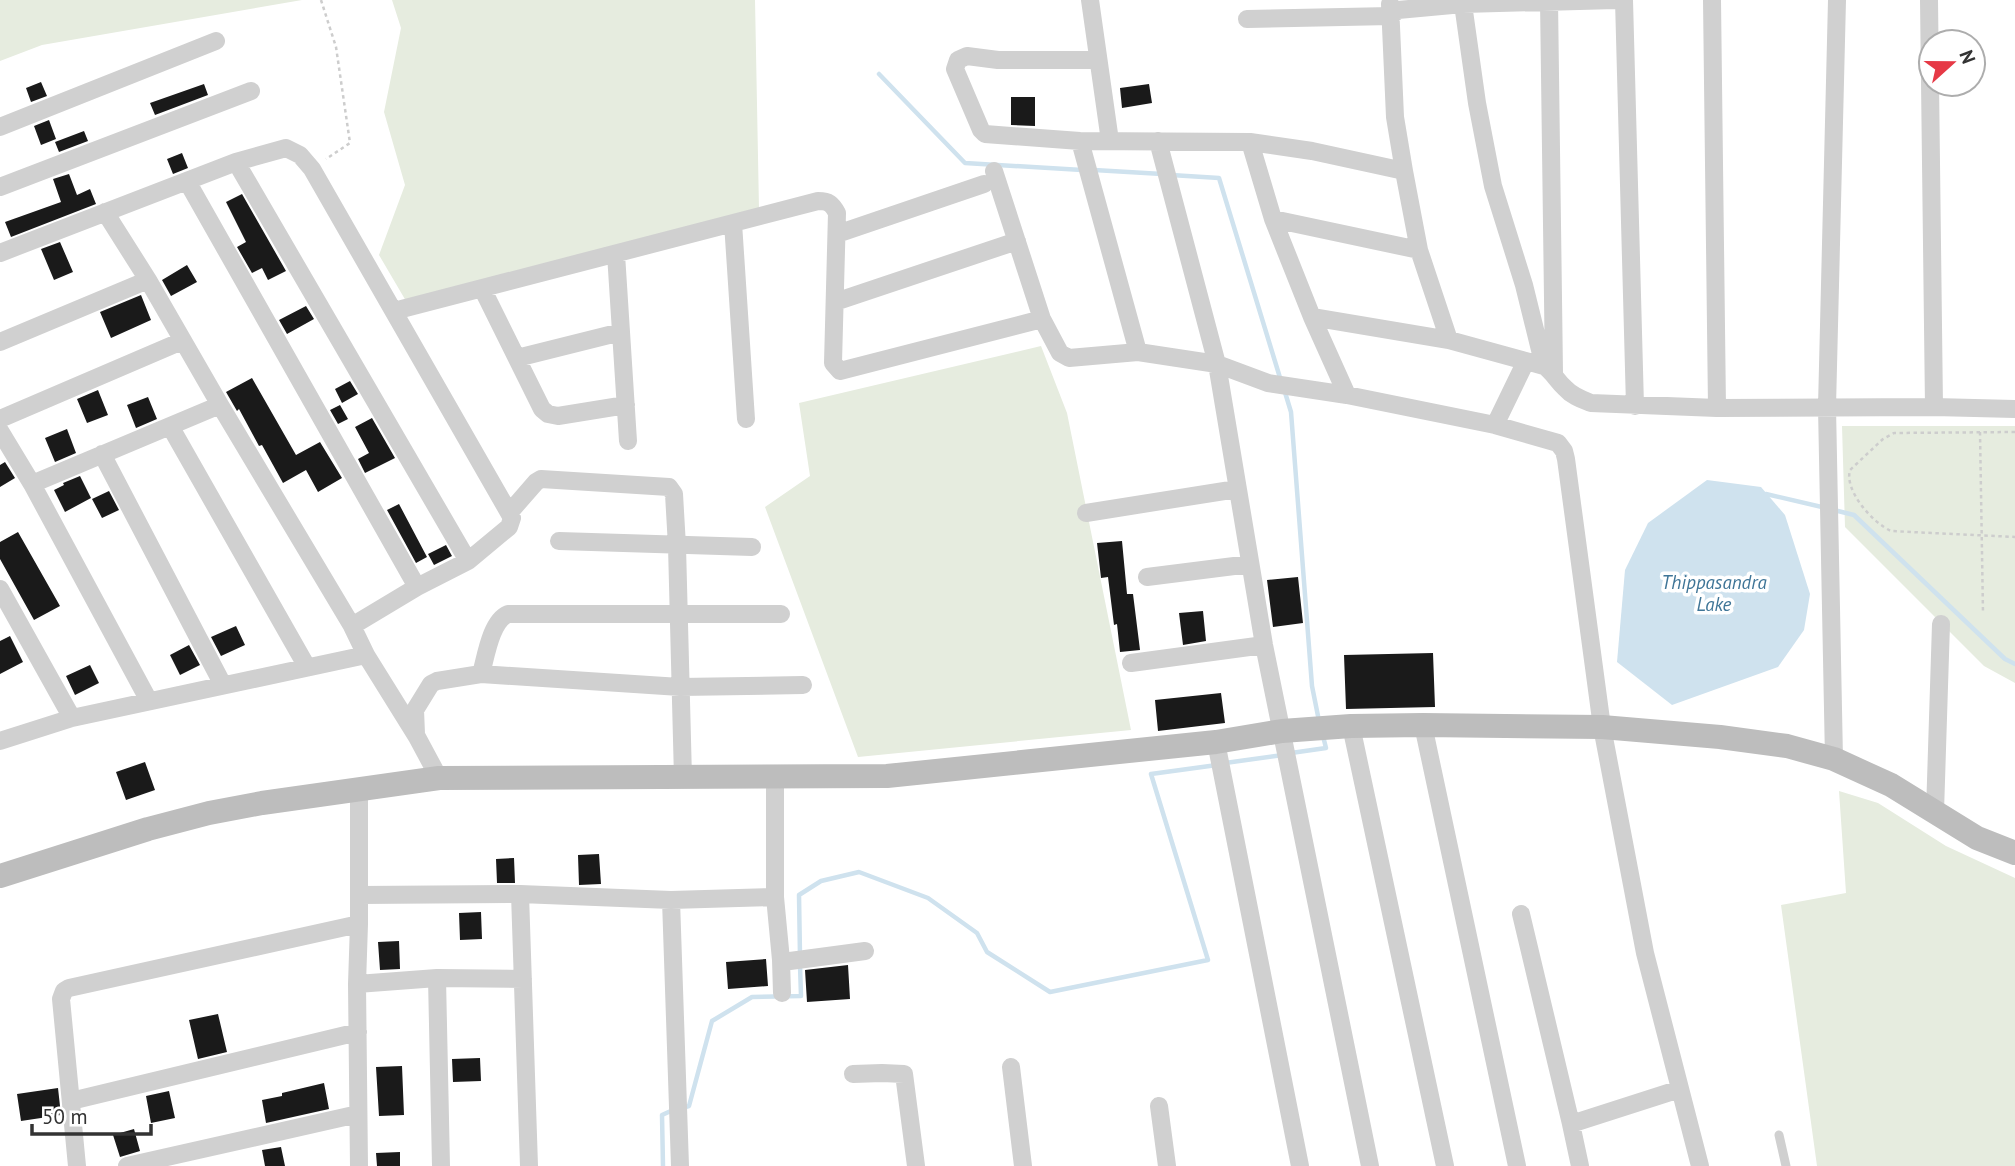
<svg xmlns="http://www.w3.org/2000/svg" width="2015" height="1166" viewBox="0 0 2015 1166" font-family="'PT Sans',sans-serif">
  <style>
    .green { fill: #e6ecdf }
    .water { fill: #cfe2ee }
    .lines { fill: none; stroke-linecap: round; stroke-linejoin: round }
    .stream { stroke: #cfe2ee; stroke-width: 4.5 }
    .building { fill: #1a1a1a }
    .path { stroke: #cdcdcd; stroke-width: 2.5; stroke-dasharray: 3.5 3.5; stroke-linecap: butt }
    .lane { stroke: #d0d0d0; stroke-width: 9 }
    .street { stroke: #d0d0d0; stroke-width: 18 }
    .secondary { stroke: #bdbdbd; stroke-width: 24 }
    .labels { text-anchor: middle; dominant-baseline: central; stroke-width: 7; stroke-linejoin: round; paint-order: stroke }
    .water-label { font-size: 19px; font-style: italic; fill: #3f7597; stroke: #fff }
  </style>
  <rect width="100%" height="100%" fill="#fff"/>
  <path class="green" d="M0 0H302L42 45 0 61Z
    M392 0H755L759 209 406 301 379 255 405 185 384 112 401 28Z
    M1041 346 1067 413 1131 730 858 757 765 507 810 476 799 403Z
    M1842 426H2015V683L1984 666 1845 527Z
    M1839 791 1878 803 1946 846 2015 878V1166H1817L1781 905 1846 893Z"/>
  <path class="water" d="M1707 480 1761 487 1785 515 1810 594 1804 630 1778 667 1672 705 1617 662 1625 570 1648 523Z"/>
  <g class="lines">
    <path class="stream" d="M879 74 965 163 1082 170
      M1094 170 1162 174
      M1171 175 1219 178 1281 381
      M1284 389 1291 412 1312 686 1319 721
      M1766 494 1826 508
      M1834 510 1854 515 2005 659 2015 664
      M1291 753 1326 748 1323 736
      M1225 763 1283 755
      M800 956 799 895 821 881 859 872 928 898 977 933 987 952 1050 992 1208 960 1151 774 1217 765
      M682 1108 689 1106 712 1021 752 997 801 996 800 965
      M663 1166 662 1115 673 1110"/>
  </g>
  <path class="building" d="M41 82 47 96 31 102 26 88Z
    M204 84 208 95 155 115 150 103Z
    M1149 84 1152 103 1122 108 1120 88Z
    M1011 97H1035V126L1011 125Z
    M49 120 56 139 41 145 34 126Z
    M84 131 88 141 59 152 55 142Z
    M182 153 188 168 173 174 167 159Z
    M69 174 77 195 90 189 96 204 11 237 5 222 61 202 53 179Z
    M242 194 286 271 268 280 262 268 252 273 237 247 246 242 226 202Z
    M60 242 73 272 54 280 41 249Z
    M187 265 197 282 171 296 162 280Z
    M141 295 151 320 111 338 100 312Z
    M306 306 314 319 287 334 279 320Z
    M252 378 296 455 320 442 342 478 318 492 306 470 283 483 262 445 259 446 239 409 237 411 226 392Z
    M350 381 358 394 342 403 335 389Z
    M98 390 108 415 87 423 77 399Z
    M148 397 157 419 136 428 127 405Z
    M340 405 348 419 338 424 330 410Z
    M372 418 395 458 365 473 358 459 369 453 355 427Z
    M67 429 76 453 55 462 45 438Z
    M5 462 15 478 0 487V465Z
    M80 476 91 498 65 512 54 490 64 485 63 483Z
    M109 491 119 510 102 518 92 499Z
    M399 504 427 557 416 563 387 510Z
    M18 532 60 606 34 620 0 559V542Z
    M1122 541 1127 594H1133L1140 650 1120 652 1117 624 1114 625 1108 577 1101 578 1097 543Z
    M446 545 452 556 434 565 428 554Z
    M1298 577 1303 623 1273 627 1267 580Z
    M1203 611 1206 641 1183 645 1179 613Z
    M236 626 245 645 221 656 211 637Z
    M10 636 23 662 0 674V641Z
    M189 645 200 665 180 675 170 655Z
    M1433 653 1435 707 1346 709 1344 655Z
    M90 665 99 683 75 695 66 676Z
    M1221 693 1225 723 1158 731 1155 700Z
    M145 762 155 790 126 800 116 772Z
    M599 854 601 884 579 885 578 855Z
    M514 858 515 883H497L496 859Z
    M481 912 482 939 460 940 459 913Z
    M399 941 400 969 380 970 378 942Z
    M766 959 768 986 728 989 726 962Z
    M848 965 850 999 807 1002 805 970Z
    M218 1014 227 1052 198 1059 189 1020Z
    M480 1058 481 1081 453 1082 452 1059Z
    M402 1066 404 1115 379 1116 376 1067Z
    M324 1083 329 1109 266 1123 262 1100 282 1096V1093Z
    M58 1088 61 1115 21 1121 17 1094Z
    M169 1091 175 1118 151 1123 146 1096Z
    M134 1129 140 1151 120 1157 113 1135Z
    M281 1147 285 1166H265L262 1150Z
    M400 1152V1166H377L376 1153Z"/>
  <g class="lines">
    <path class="path" d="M321 0 336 47 350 143 326 159
      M1980 432 1983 613
      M2015 432 1894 433 1883 439 1850 470C1844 491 1873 523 1891 531L2015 537"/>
    <path class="lane" d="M1779 1135 1786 1166"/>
    <path class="street" d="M1090 0 1110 141
      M1549 0 1554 373
      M1624 0 1635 406
      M1712 0 1717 408
      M1929 0 1934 407 2015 409
      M1390 4 1395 117 1404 171
      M1463 4 1477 103 1493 186 1524 285 1544 366
      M1247 19 1391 16 1398 10 1463 4 1616 0
      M1098 60H998L967 56 958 60 955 69 981 130 985 134 1080 141 1250 142 1273 219 1312 317 1347 395
      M0 127 216 41
      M1080 141 1138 352
      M1158 141 1217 364 1264 645 1370 1166
      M1250 142 1312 151 1404 171 1419 250 1449 340 1544 366C1554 373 1556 380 1565 388 1572 396 1581 399 1591 403L1717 408 1934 407
      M236 162 468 561
      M994 171 1042 319
      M187 181 417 587
      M0 187 251 91
      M105 212 148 280 220 405 352 626
      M1273 219 1419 250
      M733 223 746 419
      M837 234 984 184
      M0 253 236 162 286 148 300 155 312 169 512 518 509 527 468 561 417 587 352 626 366 655
      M616 254 628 441
      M482 288 542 409 548 414 558 416 626 405
      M835 302 1017 241
      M394 311 818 201C829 201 832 204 837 213L833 363 840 371 1042 319 1060 353 1069 358 1138 352 1217 364 1268 383 1347 395 1495 425 1558 443 1564 451 1566 459 1602 727 1645 953 1700 1166
      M1312 317 1449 340
      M0 342 148 280
      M517 358 621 332
      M0 419 182 341
      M1495 425 1526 361
      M170 426 307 667
      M0 431 32 484 149 701
      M102 454 223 685
      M32 484 220 405
      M509 513 536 482 541 479 669 487 674 494 677 546 683 778
      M1086 513 1237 489
      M559 541 752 547
      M1147 577 1250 564
      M0 589 72 718
      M1131 663 1264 645
      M481 674 680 687 803 685
      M1423 725 1517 1166
      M1351 726 1445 1166
      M416 734 415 710 431 684 437 681 481 674C486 656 491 621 508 614H781
      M0 741 72 718 366 655 417 737 439 778
      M1216 742 1300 1166
      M1834 759 1827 407 1837 0
      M359 789V924L357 984 359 1166
      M1935 812 1941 624
      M520 894 529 1166
      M359 895 520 894 671 900 775 897V778
      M775 897 781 960 790 961 865 951
      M671 900 680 1166
      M1521 914 1571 1124
      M781 960 782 993
      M437 978 441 1166
      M357 984 437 978 523 979
      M1011 1067 1023 1166
      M853 1074 882 1073 904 1074 916 1166
      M71 1101 358 1032
      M1159 1106 1167 1166
      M77 1166 61 999 64 991 69 988 359 924
      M127 1166 358 1114
      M1580 1166 1571 1124 1680 1089"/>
    <path class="secondary" d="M0 876 148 829 209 813 262 803 439 778 887 776 1216 742 1282 731 1351 726 1423 725 1602 727 1720 737 1787 746 1834 759 1891 785 1977 838 2015 853"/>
  </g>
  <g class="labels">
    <g class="water-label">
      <text x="1714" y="582">Thippasandra<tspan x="1714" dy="22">Lake</tspan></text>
    </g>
  </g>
  <g transform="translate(1952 63) rotate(69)"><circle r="33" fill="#ffffff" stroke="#adadad" stroke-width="2"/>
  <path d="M0-5L12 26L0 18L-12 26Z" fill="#e63946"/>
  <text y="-10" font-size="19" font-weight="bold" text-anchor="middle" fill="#333333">N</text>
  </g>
  <path d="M32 1124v10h119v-10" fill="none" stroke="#333333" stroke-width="3.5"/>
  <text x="42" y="1124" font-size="21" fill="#333333" stroke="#ffffff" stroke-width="5" paint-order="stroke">50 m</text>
</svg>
